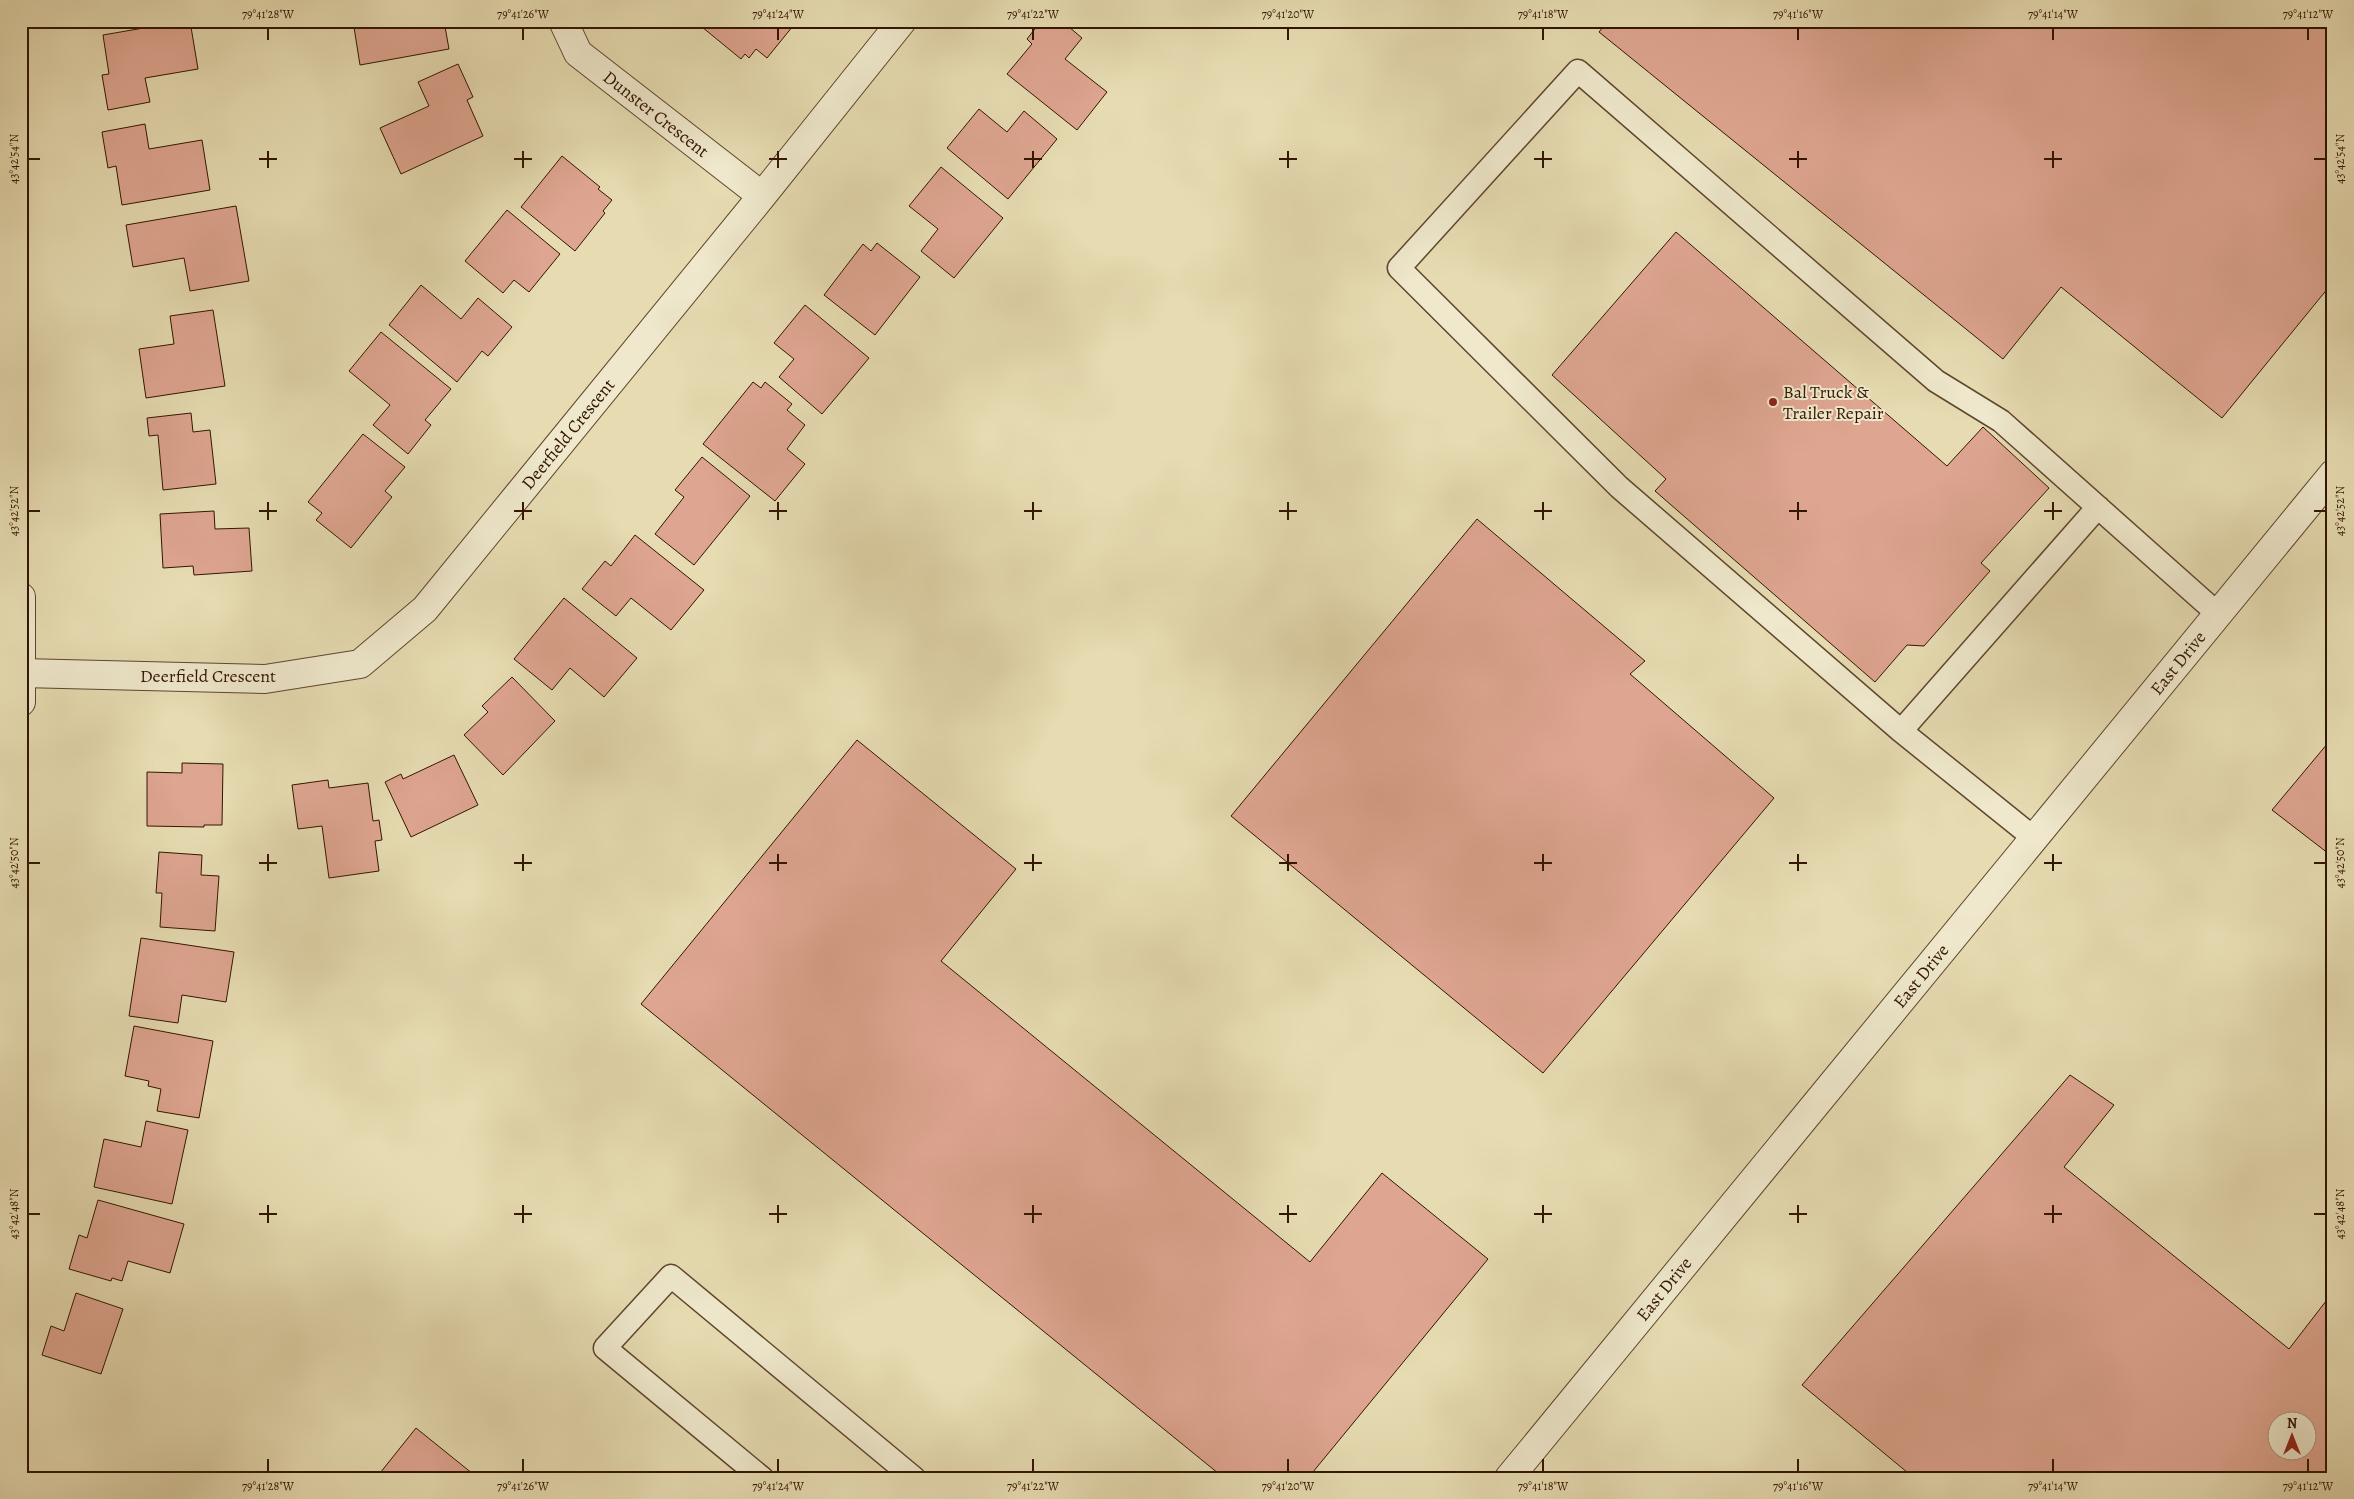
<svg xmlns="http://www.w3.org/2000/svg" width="2354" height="1499" viewBox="0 0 2354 1499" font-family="Alegreya,serif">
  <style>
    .building { fill: #dea590; stroke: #321500; fill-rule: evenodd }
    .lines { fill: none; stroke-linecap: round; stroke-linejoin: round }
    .service-casing { stroke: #5f462c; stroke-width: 25 }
    .minor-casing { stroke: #5f462c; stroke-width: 30 }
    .tertiary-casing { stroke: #5f462c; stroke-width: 30 }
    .service { stroke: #efe8cc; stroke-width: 22 }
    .minor { stroke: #efe8cc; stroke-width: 28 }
    .tertiary { stroke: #efe8cc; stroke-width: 28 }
    .ticks { fill: none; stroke: #321500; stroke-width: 2 }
    .poi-dot { fill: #8f2418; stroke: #efe8cc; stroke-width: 2 }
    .labels { text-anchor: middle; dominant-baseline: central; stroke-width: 4; stroke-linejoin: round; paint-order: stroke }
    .street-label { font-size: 18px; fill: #321500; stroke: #efe8cc }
    .poi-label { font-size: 18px; fill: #321500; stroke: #efe8cc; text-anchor: start }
    .neatline { fill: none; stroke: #321500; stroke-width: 2 }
    .ticks-label { font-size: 12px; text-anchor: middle; fill: #321500 }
  </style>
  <rect width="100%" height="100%" fill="#e6dbb1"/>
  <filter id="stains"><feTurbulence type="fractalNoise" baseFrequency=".004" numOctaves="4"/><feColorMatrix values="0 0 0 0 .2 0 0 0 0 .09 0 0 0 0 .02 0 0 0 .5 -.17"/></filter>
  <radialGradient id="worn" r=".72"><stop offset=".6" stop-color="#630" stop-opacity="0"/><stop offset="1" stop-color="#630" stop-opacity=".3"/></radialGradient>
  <path class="building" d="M184 21H190L198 69 145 78 150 102 108 110 102 75 109 74 103 35Z
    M353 21H444L449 49 360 65Z
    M707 21H797L767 58 756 49 749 58 745 54 741 59 702 27Z
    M1041 21H1062L1082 38 1065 59 1107 92 1077 130 1007 74 1032 44 1027 39Z
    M1608 21H2333V282L2222 418 2061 287 2003 359 1599 32Z
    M458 64 473 97 467 100 483 136 401 174 380 128 429 106 418 82Z
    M979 109 1007 132 1024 111 1057 139 1008 199 947 148Z
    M145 124 149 149 202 140 210 190 122 205 116 166 108 168 102 132Z
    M562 156 600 187 598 189 612 200 603 211 605 213 575 251 521 207Z
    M941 167 1003 218 954 278 921 251 938 229 909 206Z
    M236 206 249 281 190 291 184 258 133 267 126 225Z
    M507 210 560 254 529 292 514 280 503 293 465 261Z
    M1676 232 1947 466 1983 427 2049 488 1981 563 1990 571 1924 646 1907 645 1875 682 1655 491 1666 479 1552 375Z
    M877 243 920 277 875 335 824 295 863 244 871 251Z
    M421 285 461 319 478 298 512 327 488 356 482 351 457 382 389 325Z
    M805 305 869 358 822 414 779 377 794 359 774 343Z
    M213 310 225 386 146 398 139 349 174 344 170 316Z
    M381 332 451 389 425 420 431 425 408 454 373 425 390 405 349 371Z
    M753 382 761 388 765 382 792 404 787 410 805 425 787 449 805 464 775 501 703 444Z
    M191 413 193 432 210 430 216 484 163 490 158 435 149 436 147 418Z
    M363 434 405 467 385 491 392 497 351 548 316 520 322 513 308 502Z
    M702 457 750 496 694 565 655 534 684 497 675 490Z
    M214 511 215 529 249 528 252 571 194 575 193 566 163 568 160 514Z
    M1477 519 1645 661 1630 674 1774 798 1543 1073 1231 816Z
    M635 535 704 590 671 630 631 598 616 616 582 589 605 561 611 566Z
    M564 598 637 658 604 697 570 668 552 690 514 659Z
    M512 677 555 721 503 775 464 735 488 712 482 706Z
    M2333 737V857L2272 810Z
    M857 740 1016 869 941 961 1310 1262 1382 1173 1488 1259 1308 1478H1224L641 1004Z
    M454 755 478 805 411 837 385 782 401 774 403 779Z
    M182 763 223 764 222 825H204V827L147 826V772L182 773Z
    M328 780 329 788 368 783 373 821 379 820 382 840 375 841 379 871 329 878 322 826 298 829 292 785Z
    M159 852 202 855 201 875 219 876 215 931 160 927 162 893H156Z
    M141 938 234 952 226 1002 182 995 178 1023 129 1016Z
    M134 1026 213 1041 199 1118 157 1111 161 1089 148 1086 149 1081 125 1076Z
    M2070 1075 2114 1105 2064 1167 2289 1349 2333 1292V1478H1914L1802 1385ZM2276 1422H2306V1452H2276Z
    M146 1121 188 1130 172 1204 94 1187 104 1139 141 1147Z
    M98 1200 184 1224 170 1273 128 1261 122 1281 112 1278 111 1281 69 1269 79 1235 87 1238Z
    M76 1293 123 1309 101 1374 42 1355 51 1326 64 1331Z
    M416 1428 478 1478H376Z"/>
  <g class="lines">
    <defs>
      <path id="service" d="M1901 731 2098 507
        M2034 838 1901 731 1619 487 1399 268 1578 71 1936 381 2001 421 2218 614
        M762 1478 605 1348 671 1276 914 1478"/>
      <path id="minor" d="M563 21 578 53 762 196
        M22 673 265 679 360 664 425 609 762 196 902 21"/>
      <path id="tertiary" d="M21 597V702
        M1509 1478 2333 474"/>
    </defs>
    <use href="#service" class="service-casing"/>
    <use href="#minor" class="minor-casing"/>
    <use href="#tertiary" class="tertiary-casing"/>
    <use href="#service" class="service"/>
    <use href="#minor" class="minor"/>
    <use href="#tertiary" class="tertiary"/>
  </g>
  <path class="ticks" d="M268 28V40M523 28V40M778 28V40M1033 28V40M1288 28V40M1543 28V40M1798 28V40M2053 28V40M2308 28V40M268 151V168M523 151V168M778 151V168M1033 151V168M1288 151V168M1543 151V168M1798 151V168M2053 151V168M28 159H40M259 159H277M514 159H532M769 159H787M1024 159H1042M1279 159H1297M1534 159H1552M1789 159H1807M2044 159H2062M2314 159H2326M268 502V520M523 502V520M778 502V520M1033 502V520M1288 502V520M1543 502V520M1798 502V520M2053 502V520M28 511H40M259 511H277M514 511H532M769 511H787M1024 511H1042M1279 511H1297M1534 511H1552M1789 511H1807M2044 511H2062M2314 511H2326M268 854V871M523 854V871M778 854V871M1033 854V871M1288 854V871M1543 854V871M1798 854V871M2053 854V871M28 863H40M259 863H277M514 863H532M769 863H787M1024 863H1042M1279 863H1297M1534 863H1552M1789 863H1807M2044 863H2062M2314 863H2326M268 1205V1223M523 1205V1223M778 1205V1223M1033 1205V1223M1288 1205V1223M1543 1205V1223M1798 1205V1223M2053 1205V1223M28 1214H40M259 1214H277M514 1214H532M769 1214H787M1024 1214H1042M1279 1214H1297M1534 1214H1552M1789 1214H1807M2044 1214H2062M2314 1214H2326M268 1459V1472M523 1459V1472M778 1459V1472M1033 1459V1472M1288 1459V1472M1543 1459V1472M1798 1459V1472M2053 1459V1472M2308 1459V1472"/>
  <circle class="poi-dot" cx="1773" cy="402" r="5"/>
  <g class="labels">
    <g class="street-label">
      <text transform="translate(656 114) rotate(38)">Dunster Crescent</text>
      <text transform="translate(568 434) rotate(-51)">Deerfield Crescent</text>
      <text transform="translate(2178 663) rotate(-51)">East Drive</text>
      <text x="208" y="676">Deerfield Crescent</text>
      <text transform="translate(1921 976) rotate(-51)">East Drive</text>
      <text transform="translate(1664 1289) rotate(-51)">East Drive</text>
    </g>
    <g class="poi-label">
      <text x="1783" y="392">Bal Truck &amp;<tspan x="1783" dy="21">Trailer Repair</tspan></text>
    </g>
  </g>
  <rect width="2354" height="1499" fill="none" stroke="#e6dbb1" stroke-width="55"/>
  <g transform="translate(2292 1436)"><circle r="24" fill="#efe8cc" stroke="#a3947a"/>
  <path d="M0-4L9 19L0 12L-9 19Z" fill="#8f2418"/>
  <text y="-8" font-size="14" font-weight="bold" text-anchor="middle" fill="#321500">N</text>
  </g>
  <rect x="28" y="28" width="2298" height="1444" class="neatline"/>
  <g class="ticks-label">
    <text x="268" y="18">79°41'28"W</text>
    <text x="523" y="18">79°41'26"W</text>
    <text x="778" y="18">79°41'24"W</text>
    <text x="1033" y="18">79°41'22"W</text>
    <text x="1288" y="18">79°41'20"W</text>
    <text x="1543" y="18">79°41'18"W</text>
    <text x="1798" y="18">79°41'16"W</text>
    <text x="2053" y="18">79°41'14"W</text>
    <text x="2308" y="18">79°41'12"W</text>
    <text transform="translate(14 159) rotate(-90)" y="4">43°42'54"N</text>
    <text transform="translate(2340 159) rotate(-90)" y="4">43°42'54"N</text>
    <text transform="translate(14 511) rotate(-90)" y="4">43°42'52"N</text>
    <text transform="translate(2340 511) rotate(-90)" y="4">43°42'52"N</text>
    <text transform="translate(14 863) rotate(-90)" y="4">43°42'50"N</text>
    <text transform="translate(2340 863) rotate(-90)" y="4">43°42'50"N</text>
    <text transform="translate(14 1214) rotate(-90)" y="4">43°42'48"N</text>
    <text transform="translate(2340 1214) rotate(-90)" y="4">43°42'48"N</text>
    <text x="268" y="1490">79°41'28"W</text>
    <text x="523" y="1490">79°41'26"W</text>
    <text x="778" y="1490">79°41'24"W</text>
    <text x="1033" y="1490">79°41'22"W</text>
    <text x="1288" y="1490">79°41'20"W</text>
    <text x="1543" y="1490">79°41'18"W</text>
    <text x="1798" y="1490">79°41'16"W</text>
    <text x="2053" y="1490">79°41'14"W</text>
    <text x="2308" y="1490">79°41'12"W</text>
  </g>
  <rect width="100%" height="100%" filter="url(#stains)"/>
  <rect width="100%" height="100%" fill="url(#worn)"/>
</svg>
